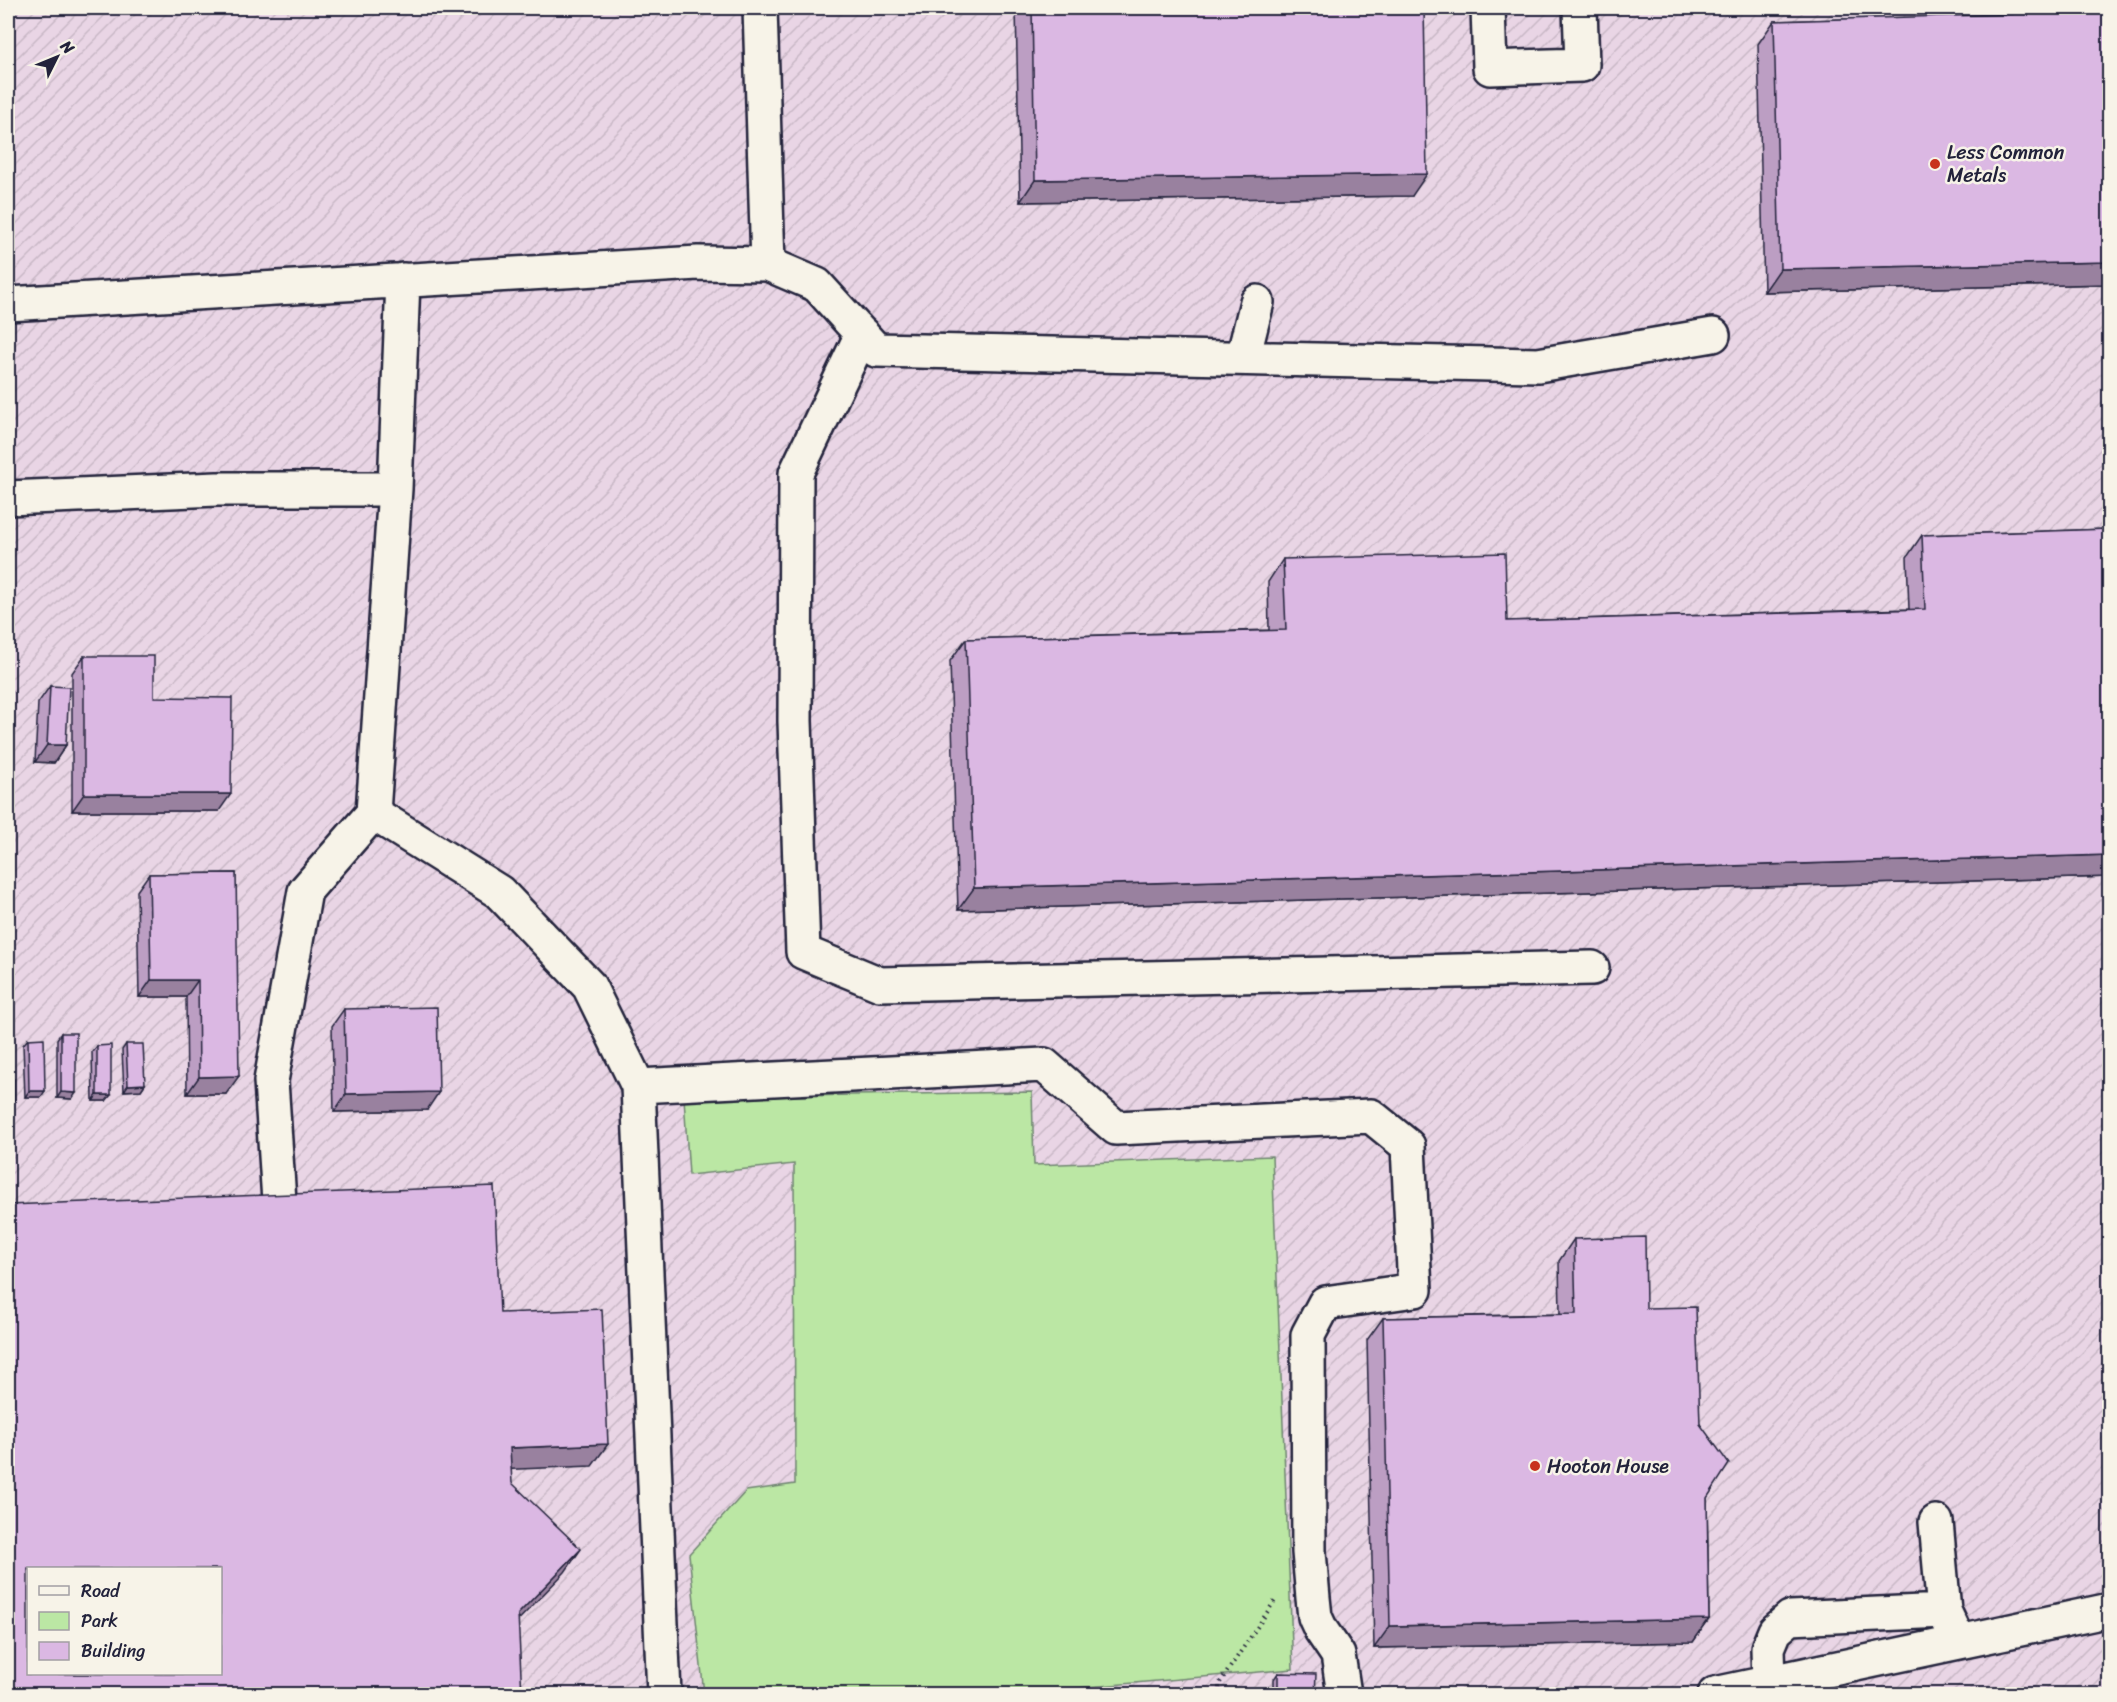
<svg xmlns="http://www.w3.org/2000/svg" width="2117" height="1702" viewBox="0 0 2117 1702" font-family="Sriracha,sans-serif">
  <style>
    .industrial { fill: url(#industrial-furrows); fill-rule: evenodd }
    .green { fill: #bbe7a4; stroke: #6e8470; stroke-width: 1.5 }
    .lines { fill: none; stroke-linecap: round; stroke-linejoin: round }
    .minor-casing { stroke: #22223b; stroke-width: 38 }
    .path { stroke: #22223b; stroke-width: 4; stroke-dasharray: 1.5 4.5; stroke-linecap: butt }
    .minor { stroke: #f7f3e8; stroke-width: 33 }
    .wall { fill: #bc9ec3; stroke: #22223b; stroke-width: 1.5 }
    .shaded-wall { fill: #99819f; stroke: #22223b; stroke-width: 1.5 }
    .building { fill: #dbb8e3; stroke: #22223b; stroke-width: 1.5; fill-rule: evenodd }
    .poi-dot { fill: #c8321e; stroke: #f7f3e8; stroke-width: 2 }
    .labels { text-anchor: middle; dominant-baseline: central; stroke-width: 5; stroke-linejoin: round; paint-order: stroke }
    .poi-label { font-size: 20px; fill: #22223b; stroke: #f7f3e8; text-anchor: start }
  </style>
  <defs>
    <pattern id="industrial-furrows" width="10" height="10" patternUnits="userSpaceOnUse" patternTransform="scale(1.5)"><rect width="10" height="10" fill="#e9d5e5"/><path d="M-1 1l2-2M0 10L10 0M9 11l2-2" fill="none" stroke="#c8b7c5"/></pattern>
  </defs>
  <rect width="100%" height="100%" fill="#efe1e6"/>
  <filter id="ink" filterUnits="userSpaceOnUse"><feTurbulence type="fractalNoise" baseFrequency=".0167" numOctaves="2"/><feDisplacementMap in="SourceGraphic" scale="12" xChannelSelector="R" yChannelSelector="G"/><feConvolveMatrix kernelMatrix="1 2 1 2 8 2 1 2 1" color-interpolation-filters="sRGB"/></filter>
  <g filter="url(#ink)">
    <path class="industrial" d="M8 8H2109V1694H8ZM28 1568H220V1674H28Z"/>
    <path class="green" d="M1032 1092 1034 1165 1272 1156 1293 1669 1008 1694H704L689 1554 746 1491 795 1484 794 1164 689 1175 684 1098Z"/>
    <g class="lines">
      <defs>
        <path id="minor" d="M760 8 768 264
          M1488 8 1490 68 1582 65 1580 8
          M403 280 395 489 373 813 499 892 589 986 638 1086 664 1694
          M8 304 698 263 768 264 817 285 876 350 1538 365 1713 335
          M862 334 796 473 795 721 803 952 880 984 1592 968
          M1243 358 1257 302
          M8 498 217 489H395
          M638 1086 1044 1065 1116 1128 1371 1116 1408 1146 1415 1290 1325 1303 1308 1335 1309 1552 1313 1598 1315 1617 1321 1630 1338 1655 1344 1694
          M280 1216 271 1081 305 891 373 813
          M1936 1522 1944 1611 1953 1630
          M1769 1683 1768 1648 1775 1631 1790 1618 1944 1611
          M1715 1694 2110 1610"/>
      </defs>
      <use href="#minor" class="minor-casing"/>
      <path class="path" d="M1219 1694V1684L1276 1599"/>
      <use href="#minor" class="minor"/>
    </g>
    <path class="wall" d="M1016 8H1424L1412 196 1020 202Z
      M1997 8H2109V284L1764 292 1758 44 1774 21 1997 15Z
      M2109 529V877L958 910 950 661 966 639 1269 630 1268 582 1283 559 1507 621 1909 609 1907 557 1922 535Z
      M84 656 154 697 219 811H72V673Z
      M50 686 66 745 54 763 35 762 38 703Z
      M236 873 226 1094H187L186 997H139L137 891 149 874Z
      M344 1009 427 1110 334 1112 332 1026Z
      M61 1033 72 1099 57 1098V1039Z
      M28 1039 41 1097H25L23 1045Z
      M126 1044 145 1084 141 1090 124 1091 122 1050Z
      M97 1046 106 1101H93L92 1052Z
      M1574 1239 1646 1308 1700 1424 1707 1498 1709 1619 1693 1642 1374 1648 1367 1340 1383 1318 1560 1314 1559 1261Z
      M1278 1673 1315 1695H1274V1679Z"/>
    <path class="shaded-wall" d="M1427 174 1412 196 1020 202 1035 180Z
      M2109 262V284L1764 292 1780 269Z
      M47 745H66L54 763 35 762Z
      M84 794H231L219 811H72Z
      M2109 855V877L958 910 974 888Z
      M151 980H198L186 997H139Z
      M239 1076 226 1094H187L199 1077Z
      M145 1084 141 1090 124 1091 128 1085Z
      M29 1091H45L41 1097H25Z
      M61 1092 76 1093 72 1099 57 1098Z
      M439 1092 427 1110 334 1112 346 1094Z
      M97 1095H111L106 1101H93Z
      M8 1100H14L10 1106H8Z
      M608 1444 592 1466 494 1470 510 1448Z
      M581 1549 565 1572 502 1637 518 1614Z
      M1709 1619 1693 1642 1374 1648 1390 1626Z"/>
    <path class="building" d="M1032 8H1424L1427 174 1035 180Z
      M2013 8H2109V262L1780 269 1774 21 2013 14Z
      M2109 529V855L974 888 966 639 1286 630 1283 559 1505 553 1507 621 1925 609 1922 535Z
      M84 656H154V697L232 698 231 794H84Z
      M50 686 69 687 66 745H47Z
      M236 873 239 1076 199 1077 198 980H151L149 874Z
      M437 1007 439 1092 346 1094 344 1009Z
      M61 1033H76V1093L61 1092Z
      M44 1038 45 1091H29L28 1039Z
      M126 1044H143L145 1084 128 1085Z
      M111 1045V1095H97V1046Z
      M8 1079H14V1100H8Z
      M494 1186 500 1313 602 1309 608 1444 510 1448 512 1483 581 1549 518 1614 522 1695H8V1205ZM28 1569H220V1674H28Z
      M1645 1237 1646 1308 1696 1307 1700 1424 1729 1464 1707 1498 1709 1619 1390 1626 1383 1318 1576 1314 1574 1239Z
      M1278 1673 1316 1674 1315 1695H1278Z"/>
  </g>
  <g class="poi-dot">
    <circle cx="1935" cy="164" r="6"/>
    <circle cx="1535" cy="1466" r="6"/>
  </g>
  <g class="labels">
    <g class="poi-label">
      <text x="1947" y="152">Less Common<tspan x="1947" dy="23">Metals</tspan></text>
      <text x="1547" y="1466">Hooton House</text>
    </g>
  </g>
  <rect width="2117" height="1702" fill="none" stroke="#f7f3e8" stroke-width="30"/>
  <rect x="15" y="15" width="2087" height="1672" fill="none" stroke="#22223b" stroke-width="2" filter="url(#ink)"/>
  <rect x="27" y="1567" width="195" height="108" fill="#f7f3e8" stroke="#a29fa3" stroke-width="1.5"/>
  <rect x="39" y="1586" width="30" height="9" fill="#f7f3e8" stroke="#a29fa3" stroke-width="1.5"/>
  <text x="81" y="1597" font-size="18" fill="#22223b">Road</text>
  <rect x="39" y="1612" width="30" height="18" fill="#bbe7a4" stroke="#a29fa3" stroke-width="1.5"/>
  <text x="81" y="1627" font-size="18" fill="#22223b">Park</text>
  <rect x="39" y="1642" width="30" height="18" fill="#dbb8e3" stroke="#a29fa3" stroke-width="1.5"/>
  <text x="81" y="1657" font-size="18" fill="#22223b">Building</text>
  <g transform="translate(57 57) rotate(47)" stroke="#f7f3e8" stroke-width="4.5" paint-order="stroke">
  <path d="M0-4.5L10 22L0 15L-10 22Z" fill="#22223b"/>
  <text y="-9" font-size="16" font-weight="bold" text-anchor="middle" fill="#22223b">N</text>
  </g>
</svg>
